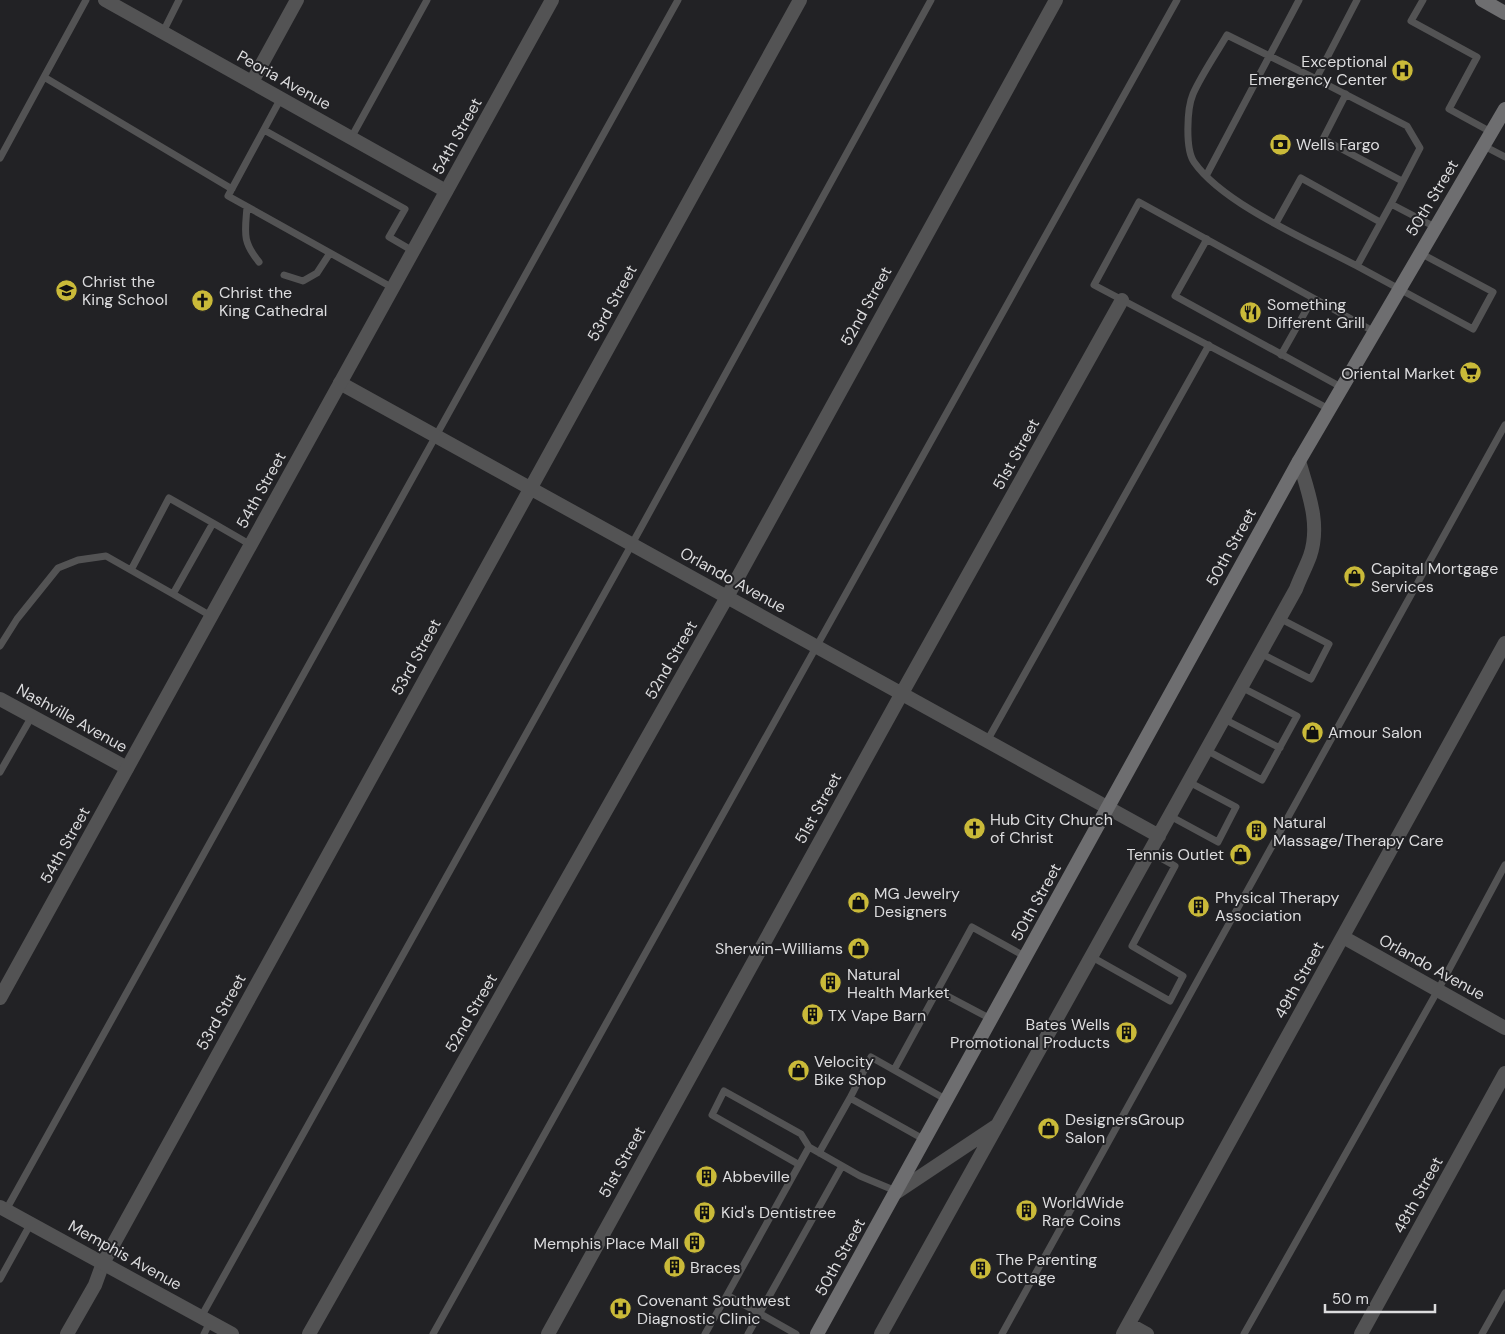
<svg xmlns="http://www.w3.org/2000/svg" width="1505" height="1334" viewBox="0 0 1505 1334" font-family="'DM Sans',sans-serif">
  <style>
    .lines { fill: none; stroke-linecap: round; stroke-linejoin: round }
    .service { stroke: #535354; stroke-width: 7 }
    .minor { stroke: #535354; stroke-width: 14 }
    .tertiary { stroke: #535354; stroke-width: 14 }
    .secondary { stroke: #6e6e70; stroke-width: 14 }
    .labels { text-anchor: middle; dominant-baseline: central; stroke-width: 4; stroke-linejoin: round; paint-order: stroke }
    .poi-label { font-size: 16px; fill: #dcdcde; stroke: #222225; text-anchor: start }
    .street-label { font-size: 16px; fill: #dcdcde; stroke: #222225 }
  </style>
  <rect width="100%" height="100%" fill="#222225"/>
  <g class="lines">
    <path class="service" d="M86 0 44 77 232 189
      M1357 0 1316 79 1407 126 1420 148 1391 204 1435 227
      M1423 0 1411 21 1477 57 1449 109 1491 132
      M163 32 179 0
      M1316 79 1227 35C1216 54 1202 74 1193 94 1187 108 1185 149 1194 162 1223 204 1310 241 1357 266
      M1346 94 1323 139 1402 181
      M281 98 228 196 393 288
      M264 130 405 209 389 237 413 251
      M351 138 427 0
      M1484 146 1505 157
      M0 158 44 77
      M1206 176 1299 0
      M1391 204 1357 266 1473 329 1493 292 1420 253
      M247 207C245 233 242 241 259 262
      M1276 223 1301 178 1380 222
      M1207 239 1175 296 1341 387
      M284 275 303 281 317 273 330 253
      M1281 355 1313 298
      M1329 409 1094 285 1139 202 1373 331
      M213 523 251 545
      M173 594 211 616
      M0 646 17 619 58 568 78 560 106 556 173 594 213 523 169 498 131 570
      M1260 653 1311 679 1329 644 1279 618
      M1224 719 1280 748
      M987 741 1209 345
      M1206 750 1262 780 1297 716 1241 687
      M0 772 32 716
      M1170 816 1218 842 1236 807 1189 782
      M1092 957 1170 1001 1183 976 1132 946 1175 866 1150 852
      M938 991 991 1019
      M894 1070 871 1057 850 1098 925 1140
      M947 1100 894 1070 972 927 1026 957
      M819 1153 850 1098
      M798 1164 712 1115 724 1091 801 1134 809 1147
      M6 1210 678 0
      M0 1279 31 1223
      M201 1317 632 544 931 0
      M204 1334 210 1322
      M433 1334 1177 0
      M705 1334 727 1295
      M748 1334 842 1166
      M796 1334 727 1295 809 1147 860 1176 896 1191
      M1002 1334 1505 425
      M1244 1334 1438 990 1505 865
      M1482 1334 1505 1293"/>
    <path class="minor" d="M105 0 446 191
      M252 82 297 0
      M340 383 1159 836
      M0 699 127 768
      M1343 937 1505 1028
      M897 1192 996 1126
      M1129 1324 1147 1334
      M67 1334 95 1285 103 1263 800 0
      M309 1334 727 597 1056 0
      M548 1334 902 693 1122 300
      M881 1334 1296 589C1300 578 1306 567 1310 556 1321 524 1308 492 1299 461
      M1123 1334 1505 643
      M1361 1334 1505 1073"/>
    <path class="tertiary" d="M0 998 552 0
      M0 1207 232 1334"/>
    <path class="secondary" d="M1482 0 1505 13
      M817 1334 1299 461 1505 109"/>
  </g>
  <defs>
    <symbol id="hospital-disc" viewBox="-11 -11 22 22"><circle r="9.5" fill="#caba39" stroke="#222225"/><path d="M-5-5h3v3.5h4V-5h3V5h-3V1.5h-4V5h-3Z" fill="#111"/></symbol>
    <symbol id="bank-disc" viewBox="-11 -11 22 22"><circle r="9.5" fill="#caba39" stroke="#222225"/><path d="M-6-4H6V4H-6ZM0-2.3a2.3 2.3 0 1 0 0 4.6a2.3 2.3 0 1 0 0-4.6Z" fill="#111"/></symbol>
    <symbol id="school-disc" viewBox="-11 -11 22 22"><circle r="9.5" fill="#caba39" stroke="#222225"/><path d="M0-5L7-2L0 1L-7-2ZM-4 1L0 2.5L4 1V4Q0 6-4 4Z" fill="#111"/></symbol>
    <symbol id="church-disc" viewBox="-11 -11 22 22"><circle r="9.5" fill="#caba39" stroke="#222225"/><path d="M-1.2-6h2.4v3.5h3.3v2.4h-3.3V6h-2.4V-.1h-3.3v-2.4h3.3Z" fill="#111"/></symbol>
    <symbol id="restaurant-disc" viewBox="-11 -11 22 22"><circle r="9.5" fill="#caba39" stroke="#222225"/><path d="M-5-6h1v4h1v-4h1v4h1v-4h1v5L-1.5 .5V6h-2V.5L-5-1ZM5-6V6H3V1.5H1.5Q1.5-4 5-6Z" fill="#111"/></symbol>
    <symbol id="supermarket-disc" viewBox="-11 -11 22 22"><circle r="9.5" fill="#caba39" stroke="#222225"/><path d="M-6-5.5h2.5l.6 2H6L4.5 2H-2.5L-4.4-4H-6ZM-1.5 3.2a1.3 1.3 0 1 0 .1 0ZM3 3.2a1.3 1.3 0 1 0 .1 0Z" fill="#111"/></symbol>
    <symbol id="shop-disc" viewBox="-11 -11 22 22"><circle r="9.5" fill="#caba39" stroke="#222225"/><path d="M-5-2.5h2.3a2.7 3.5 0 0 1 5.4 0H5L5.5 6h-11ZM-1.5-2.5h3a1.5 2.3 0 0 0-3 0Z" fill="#111"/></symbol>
    <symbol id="building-disc" viewBox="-11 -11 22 22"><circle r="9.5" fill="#caba39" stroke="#222225"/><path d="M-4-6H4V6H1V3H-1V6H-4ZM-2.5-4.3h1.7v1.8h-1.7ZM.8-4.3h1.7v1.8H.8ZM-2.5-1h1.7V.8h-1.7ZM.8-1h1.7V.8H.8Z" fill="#111"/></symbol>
  </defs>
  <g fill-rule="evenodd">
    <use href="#hospital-disc" x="1390" y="58" width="25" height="25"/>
    <use href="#bank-disc" x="1268" y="132" width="25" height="25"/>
    <use href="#school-disc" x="54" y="278" width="25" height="25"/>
    <use href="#church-disc" x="190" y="288" width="25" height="25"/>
    <use href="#restaurant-disc" x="1238" y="300" width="25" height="25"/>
    <use href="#supermarket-disc" x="1458" y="360" width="25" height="25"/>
    <use href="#shop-disc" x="1342" y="564" width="25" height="25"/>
    <use href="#shop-disc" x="1300" y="720" width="25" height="25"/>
    <use href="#church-disc" x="962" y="816" width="25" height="25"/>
    <use href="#building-disc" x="1244" y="818" width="25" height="25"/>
    <use href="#shop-disc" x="1228" y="842" width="25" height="25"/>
    <use href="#shop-disc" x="846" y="890" width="25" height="25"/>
    <use href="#building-disc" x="1186" y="894" width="25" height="25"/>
    <use href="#shop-disc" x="846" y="936" width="25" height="25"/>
    <use href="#building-disc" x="818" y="970" width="25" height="25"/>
    <use href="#building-disc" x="800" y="1002" width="25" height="25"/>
    <use href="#building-disc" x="1114" y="1020" width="25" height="25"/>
    <use href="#shop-disc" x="786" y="1058" width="25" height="25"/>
    <use href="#shop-disc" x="1036" y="1116" width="25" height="25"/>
    <use href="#building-disc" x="694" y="1164" width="25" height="25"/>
    <use href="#building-disc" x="1014" y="1198" width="25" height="25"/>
    <use href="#building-disc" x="692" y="1200" width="25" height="25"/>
    <use href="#building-disc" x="682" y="1230" width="25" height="25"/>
    <use href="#building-disc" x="662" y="1254" width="25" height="25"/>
    <use href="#building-disc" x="968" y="1256" width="25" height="25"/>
    <use href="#hospital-disc" x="608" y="1296" width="25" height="25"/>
  </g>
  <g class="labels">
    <g class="poi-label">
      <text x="1387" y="61" text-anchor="end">Exceptional<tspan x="1387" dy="18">Emergency Center</tspan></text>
      <text x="1296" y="144">Wells Fargo</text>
      <text x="82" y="281">Christ the<tspan x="82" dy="18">King School</tspan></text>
      <text x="219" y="292">Christ the<tspan x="219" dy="18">King Cathedral</tspan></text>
      <text x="1267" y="304">Something<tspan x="1267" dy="18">Different Grill</tspan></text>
      <text x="1455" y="373" text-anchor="end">Oriental Market</text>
      <text x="1371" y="568">Capital Mortgage<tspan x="1371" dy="18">Services</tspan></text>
      <text x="1328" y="732">Amour Salon</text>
      <text x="990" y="819">Hub City Church<tspan x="990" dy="18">of Christ</tspan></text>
      <text x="1273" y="822">Natural<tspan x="1273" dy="18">Massage/Therapy Care</tspan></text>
      <text x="1224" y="854" text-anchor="end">Tennis Outlet</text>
      <text x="874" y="893">MG Jewelry<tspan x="874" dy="18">Designers</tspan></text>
      <text x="1215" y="897">Physical Therapy<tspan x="1215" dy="18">Association</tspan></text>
      <text x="843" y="948" text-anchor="end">Sherwin-Williams</text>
      <text x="847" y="974">Natural<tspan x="847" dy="18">Health Market</tspan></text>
      <text x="828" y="1015">TX Vape Barn</text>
      <text x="1110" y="1024" text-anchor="end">Bates Wells<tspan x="1110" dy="18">Promotional Products</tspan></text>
      <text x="814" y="1061">Velocity<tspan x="814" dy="18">Bike Shop</tspan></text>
      <text x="1065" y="1119">DesignersGroup<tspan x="1065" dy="18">Salon</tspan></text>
      <text x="722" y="1176">Abbeville</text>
      <text x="1042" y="1202">WorldWide<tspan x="1042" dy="18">Rare Coins</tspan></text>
      <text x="721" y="1212">Kid's Dentistree</text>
      <text x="679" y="1243" text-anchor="end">Memphis Place Mall</text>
      <text x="996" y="1259">The Parenting<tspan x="996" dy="18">Cottage</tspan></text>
      <text x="690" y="1267">Braces</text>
      <text x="637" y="1300">Covenant Southwest<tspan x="637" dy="18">Diagnostic Clinic</tspan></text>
    </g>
    <g class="street-label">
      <text transform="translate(284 80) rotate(29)">Peoria Avenue</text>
      <text transform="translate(457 136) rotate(-61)">54th Street</text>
      <text transform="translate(1432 198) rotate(-59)">50th Street</text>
      <text transform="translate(612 303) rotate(-61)">53rd Street</text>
      <text transform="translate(866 306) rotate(-61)">52nd Street</text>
      <text transform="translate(1016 454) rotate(-61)">51st Street</text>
      <text transform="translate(261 490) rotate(-61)">54th Street</text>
      <text transform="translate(1231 547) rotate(-61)">50th Street</text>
      <text transform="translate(733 580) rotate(29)">Orlando Avenue</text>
      <text transform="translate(416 657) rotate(-61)">53rd Street</text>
      <text transform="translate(671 660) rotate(-60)">52nd Street</text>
      <text transform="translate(72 718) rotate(29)">Nashville Avenue</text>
      <text transform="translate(818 808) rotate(-61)">51st Street</text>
      <text transform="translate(65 845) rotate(-61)">54th Street</text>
      <text transform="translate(1036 902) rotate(-61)">50th Street</text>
      <text transform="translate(1432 967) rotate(29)">Orlando Avenue</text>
      <text transform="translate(1299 980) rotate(-61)">49th Street</text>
      <text transform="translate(221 1012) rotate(-61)">53rd Street</text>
      <text transform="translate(471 1013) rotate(-60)">52nd Street</text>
      <text transform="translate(622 1162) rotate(-61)">51st Street</text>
      <text transform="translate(1418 1195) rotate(-61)">48th Street</text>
      <text transform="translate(125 1255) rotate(29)">Memphis Avenue</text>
      <text transform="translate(840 1257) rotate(-61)">50th Street</text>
    </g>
  </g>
  <path d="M1325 1304v8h110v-8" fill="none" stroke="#dcdcde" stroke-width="2.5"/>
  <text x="1332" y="1304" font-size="15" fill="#dcdcde" stroke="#222225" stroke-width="4" paint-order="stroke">50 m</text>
</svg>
